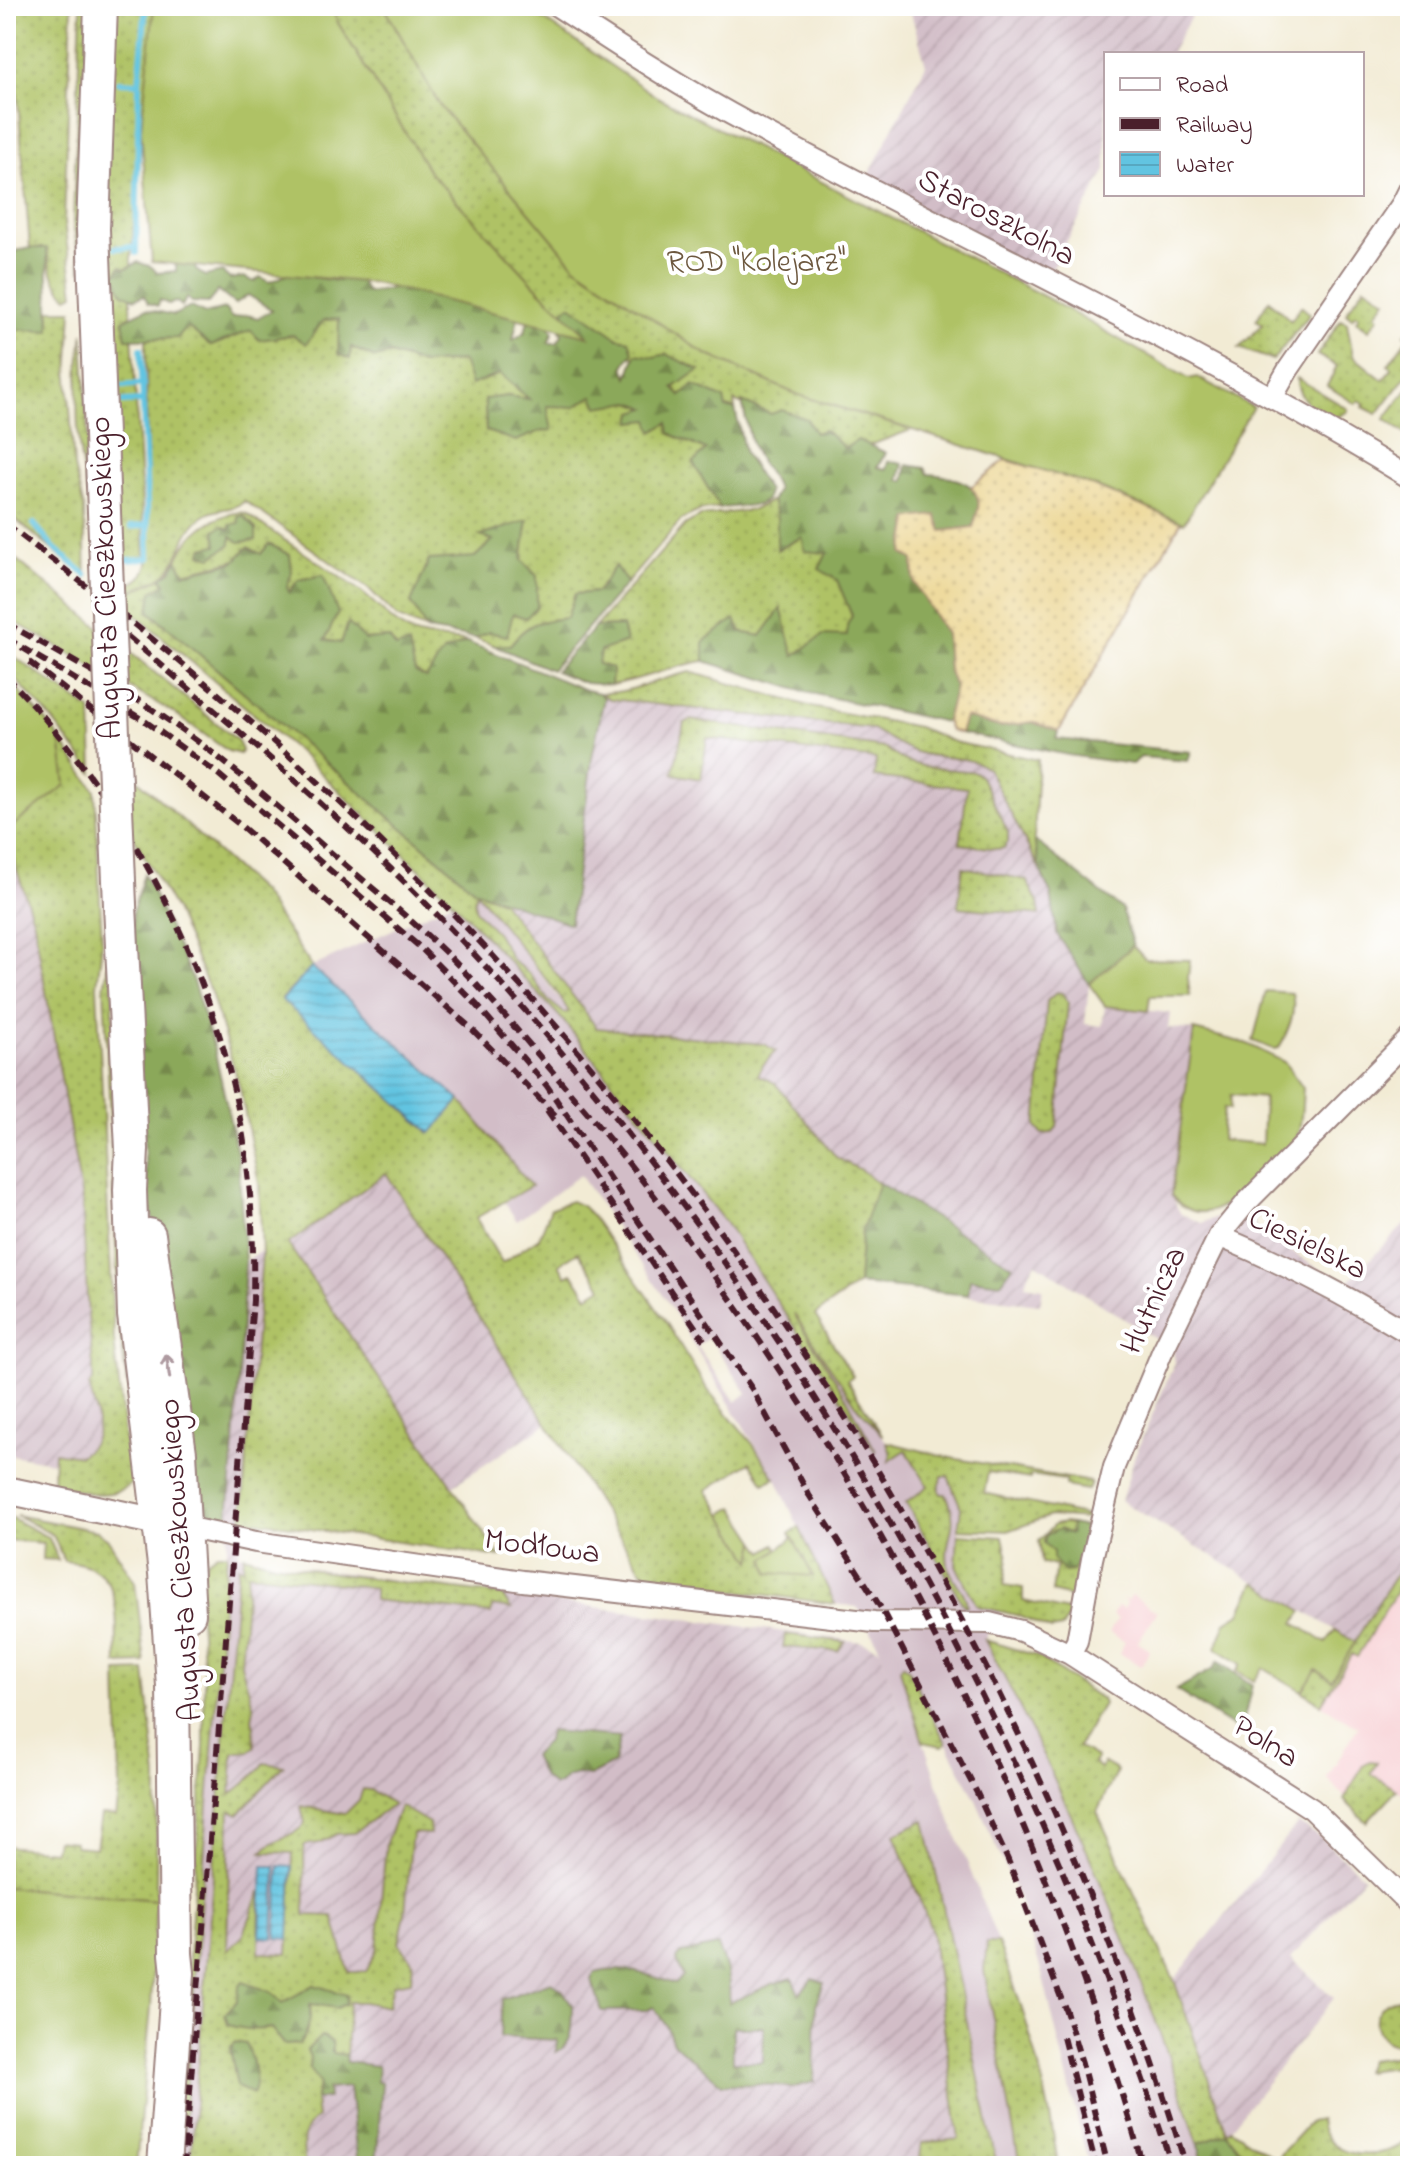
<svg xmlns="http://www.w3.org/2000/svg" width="1416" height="2172" viewBox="0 0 1416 2172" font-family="'Indie Flower',sans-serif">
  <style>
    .built { fill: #f7cfd3 }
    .industrial { fill: url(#industrial-furrows) }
    .railway { fill: #d2bdc7; fill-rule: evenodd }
    .grass { fill: url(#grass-dots); stroke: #7c7048; stroke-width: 2; fill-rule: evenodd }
    .forest { fill: url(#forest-firs); stroke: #6a6442; stroke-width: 2; fill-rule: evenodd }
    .sand { fill: url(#sand-dots); stroke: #9c7c64; stroke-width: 2 }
    .garden { fill: #afc265; stroke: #7c7048; stroke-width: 2; fill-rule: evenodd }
    .water { fill: url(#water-rules); stroke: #567286; stroke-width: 2 }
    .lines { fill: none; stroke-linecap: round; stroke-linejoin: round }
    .stream { stroke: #62c4e1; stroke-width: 6 }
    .minor-casing { stroke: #9e8580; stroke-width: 24 }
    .tertiary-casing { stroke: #9e8580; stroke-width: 30 }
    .primary-casing { stroke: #9e8580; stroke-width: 36 }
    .minor { stroke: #fff; stroke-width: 20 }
    .tertiary { stroke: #fff; stroke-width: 26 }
    .primary { stroke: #fff; stroke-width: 32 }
    .rail { stroke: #4a1f2b; stroke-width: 6; stroke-dasharray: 12 6; stroke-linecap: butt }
    .primary-bridge-casing { stroke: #9e8580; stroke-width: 36; stroke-linecap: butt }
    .primary-bridge { stroke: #fff; stroke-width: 32 }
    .oneway { stroke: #ae9aa0 }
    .labels { text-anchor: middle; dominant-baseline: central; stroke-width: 8; stroke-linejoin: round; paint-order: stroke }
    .street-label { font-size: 32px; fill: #4a1f2b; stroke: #fff }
    .park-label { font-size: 32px; fill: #6d583f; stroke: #fff }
  </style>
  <defs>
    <pattern id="industrial-furrows" width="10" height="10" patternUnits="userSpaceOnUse" patternTransform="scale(2)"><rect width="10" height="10" fill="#d2bdc7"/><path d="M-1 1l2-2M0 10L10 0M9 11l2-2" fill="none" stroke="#b6a2ab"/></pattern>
    <pattern id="grass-dots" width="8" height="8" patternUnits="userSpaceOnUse" patternTransform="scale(2)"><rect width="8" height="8" fill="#afc265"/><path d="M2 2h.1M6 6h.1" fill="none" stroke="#98a658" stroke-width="1.8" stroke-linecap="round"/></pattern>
    <pattern id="forest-firs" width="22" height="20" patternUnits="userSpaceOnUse" patternTransform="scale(2)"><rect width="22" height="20" fill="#8ba85a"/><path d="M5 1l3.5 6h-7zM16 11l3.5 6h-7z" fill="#74884b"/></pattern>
    <pattern id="sand-dots" width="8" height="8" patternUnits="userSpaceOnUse" patternTransform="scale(2)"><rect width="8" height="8" fill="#eeda9e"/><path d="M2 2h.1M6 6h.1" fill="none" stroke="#cebb88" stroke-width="1.8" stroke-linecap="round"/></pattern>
    <pattern id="water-rules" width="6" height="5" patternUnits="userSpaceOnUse" patternTransform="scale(2)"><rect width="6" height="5" fill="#62c4e1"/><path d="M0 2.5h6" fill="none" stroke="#57a8c1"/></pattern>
  </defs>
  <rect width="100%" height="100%" fill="#fff"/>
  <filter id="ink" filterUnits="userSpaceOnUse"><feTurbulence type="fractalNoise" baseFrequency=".0125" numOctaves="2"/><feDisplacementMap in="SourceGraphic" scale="16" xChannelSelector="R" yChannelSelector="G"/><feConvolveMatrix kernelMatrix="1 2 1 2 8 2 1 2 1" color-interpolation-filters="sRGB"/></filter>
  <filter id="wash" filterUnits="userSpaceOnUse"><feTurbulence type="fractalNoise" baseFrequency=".006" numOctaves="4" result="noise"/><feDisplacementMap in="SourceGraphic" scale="32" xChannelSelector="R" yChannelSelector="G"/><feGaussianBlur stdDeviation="1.8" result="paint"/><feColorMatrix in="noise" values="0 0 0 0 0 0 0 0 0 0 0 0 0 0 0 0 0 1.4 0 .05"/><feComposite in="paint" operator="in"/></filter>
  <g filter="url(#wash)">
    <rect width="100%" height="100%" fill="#f2ebd4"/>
    <path class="built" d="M1399 1569 1410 1576V1797L1397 1790 1367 1822 1327 1778 1358 1727 1321 1704Z
      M1132 1595 1157 1612 1138 1642 1150 1650 1141 1666 1119 1653 1125 1642 1109 1632 1118 1619 1112 1615 1118 1606 1123 1609 1127 1603 1122 1598 1128 1601Z"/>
    <path class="industrial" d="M909 6H1197L1170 54H1106V170L1046 279 864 184 926 65Z
      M518 687 912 734V746L1038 760 1034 840 1122 909 1133 946 1089 984 1085 1024 1102 1026 1105 1006 1170 1013 1168 1028 1194 1030 1171 1194 1180 1213 1201 1223 1221 1216 1238 1197 1259 1215 1254 1221 1258 1231 1345 1285 1410 1219V1576L1399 1570 1355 1642 1121 1501 1135 1455 1175 1362 1173 1350 1036 1263 1027 1277 1025 1285 1043 1288 1040 1304 859 1284 839 1299 635 1079 484 877Z
      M66 785 102 1410 93 1469 6 1454V831Z
      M386 1173 548 1423 451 1487 288 1244 262 1255 239 1554 274 1563 502 1595 862 1642 880 1649 909 1743 998 2166H197L229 1506 239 1379 245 1261Z
      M1298 1823 1321 1838 1364 1877 1291 1958 1334 1998 1227 2133 1174 1980Z"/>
    <path class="railway" d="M476 891 618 1075 728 1210 860 1410 887 1442 951 1458 961 1508 957 1542 1003 1608 985 1639 1037 1656 1101 1699 1103 1704 1078 1747 1097 1758 1094 1763 1101 1768 1104 1763 1117 1771 1097 1812 1174 1980 1227 2133 1262 2166H1089L1041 1970 1018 1896 975 1798 933 1718 918 1726 945 1806 1015 1985 1039 2063 1058 2166H998L909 1743 880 1649 866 1621 857 1607 835 1604 777 1481 667 1301 580 1175 517 1221 505 1203 531 1186 460 1100 312 967ZM709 1337 747 1393 736 1402 697 1346Z
      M223 1553 244 1555 216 1882 197 2166H174Z"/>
    <path class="grass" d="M16 6H72L64 223 74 294 68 297C54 286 48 265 47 248H30L17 89Z
      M81 6H88L81 271 73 223Z
      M112 6H154L131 258V315L145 559 118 562 105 304Z
      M331 6H384L440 106 575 266 704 353 796 394 911 430 849 453 734 401 735 409 681 397 673 388 684 379 588 336 540 291 430 173 338 23Z
      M1365 286 1386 300 1376 314 1379 317 1369 330 1356 321 1359 316 1355 314 1352 318 1346 313Z
      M1269 300 1291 321 1301 306 1310 314 1273 360 1239 348 1263 324 1256 320Z
      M50 310H72L68 378 74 467 84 509 86 577 6 512V329L50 331Z
      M340 319 350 347 375 358 390 354 422 364 463 361 500 374 531 400 507 396 485 400 486 431 516 441 538 431 551 430 546 406 593 396 598 406 631 402 648 408 650 420 669 423V433L706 450 693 463 720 508 701 510 682 519 627 583 615 566 597 592 575 594 567 618C538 621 528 622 509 646L493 645 475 638C508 623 518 605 536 576L522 560 527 521 482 536 494 539 475 557 411 603 427 630 398 618 370 590 245 501C234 511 217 507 204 516 184 529 183 551 170 569 160 582 139 587 126 594L161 578 165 584 149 611 476 891 502 901 597 1028 764 1044 776 1051 763 1065 758 1075 775 1083 837 1158 861 1170 879 1183 862 1230 858 1284 815 1315 853 1376 847 1380 883 1436 856 1405 794 1314 846 1397 876 1452 725 1222 561 1018 456 905 301 754 117 599 125 594 120 593 119 585C133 585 144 579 148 564L146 339 177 338 188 327 211 346 251 330 260 340 293 335 324 320ZM476 892 558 994 569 1012 564 1013 548 1000 530 974 513 961 497 933 476 911 474 901Z
      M1341 320 1347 323 1353 356 1383 380 1392 369 1388 365 1408 337 1405 334 1410 328V371L1377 414 1363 407 1365 404 1359 400 1356 404 1327 386 1337 366 1317 355Z
      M83 333 91 507C75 451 74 391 83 333Z
      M1297 378 1348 409V411L1333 420C1316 410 1296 400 1297 378Z
      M1410 386V437L1385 419Z
      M772 500 777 518V550L802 537 828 553 852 616 847 626V636L794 656 781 609 761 636 740 632 735 620 704 641V661C672 666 643 679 611 685L612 669 597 664 600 651 626 642 622 626 595 627 686 524 701 516 753 510Z
      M241 512 247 514C284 541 323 564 360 591 379 605 390 623 412 633 429 640 449 638 467 642L444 652 426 678 415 672 389 638 365 640 348 624 341 643 325 640 289 593 287 587 292 572 269 545 261 554 184 573 177 560C190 532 211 516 241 512Z
      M6 551 237 740 242 750 240 754 228 751 174 713 6 617Z
      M6 651 91 710 93 773 50 717 6 669Z
      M690 672 816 708 918 727 954 742 1038 760 1034 840 1040 870 988 769C967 754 942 760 919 753 902 748 887 737 872 729L610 699 599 693C631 694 659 678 690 672Z
      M691 720 886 748C907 770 946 768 975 772L981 777 1008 832V842L1004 848 996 849 960 844 967 788 874 777 876 759 707 738 701 779 673 774 684 723Z
      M60 739 95 790 102 943 97 986 114 1339 126 1450H129L133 1483C105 1503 84 1491 53 1484L54 1452 79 1456C108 1438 95 1413 89 1385L93 1380V1365L88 1316 82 1199 34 922 12 855 6 856V831L66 785Z
      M126 769 261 892 312 967 282 999 430 1133 460 1100 531 1186 476 1218 502 1263 539 1238 551 1208 571 1201 582 1206 591 1215 666 1322 707 1389 752 1443 775 1478 764 1483 750 1462 707 1490 752 1560 756 1541 764 1552 775 1544 778 1549 765 1560 812 1576 790 1533 799 1527 835 1604 647 1579 386 1173 288 1244 500 1557 242 1519 262 1255 259 1184 240 1088 211 993 175 910 128 827ZM578 1252 602 1287 588 1296 572 1273 566 1276 559 1264Z
      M963 867 1026 880 1038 902 1040 915 958 907Z
      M111 948 127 1384 120 1335 104 987Z
      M1057 992 1062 993 1068 1002 1057 1127 1052 1133 1042 1134 1036 1127 1047 1001Z
      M887 1442 951 1458 1091 1482 1088 1490 1065 1486V1480L1031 1475 1030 1479 988 1472 984 1493 1088 1516 1087 1519 1050 1516 1008 1531 958 1529 961 1508 948 1476H942L939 1489 941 1494H946C962 1529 943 1536 948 1565 951 1581 966 1589 967 1606H964L906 1503 928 1486 906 1450 889 1461 891 1454Z
      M6 1515 49 1538 58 1560 42 1559 43 1543 6 1540Z
      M16 1515 97 1531 108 1539 135 1582 145 1663 117 1664C115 1617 127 1565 64 1561L53 1535Z
      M1065 1523 1091 1528 1079 1560 1073 1598 1052 1592 1056 1565 1042 1563 1039 1541 1054 1525Z
      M958 1534 1003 1537 1008 1558 1004 1585 1023 1588V1601L1068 1611 1071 1619H1067L1062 1628 1051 1630 1016 1615 977 1606 956 1566Z
      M217 1553H227L181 2163 180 2166H174L204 1747V1675L197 1576 203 1575 206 1561Z
      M244 1555 274 1563 346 1575 502 1595 511 1609 492 1606 491 1614 374 1600V1588L248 1573 241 1664 254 1708 252 1719 254 1727 255 1747 250 1751 233 1753 231 1795C240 1786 258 1775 264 1763L283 1766 239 1814 230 1810 227 1951 243 1936 260 1891 259 1953 288 1954 293 1853 262 1852C274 1837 296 1837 305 1823L301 1806 345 1814 359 1800 363 1789 370 1790 393 1804 354 1833 337 1834 319 1843 304 1845 305 1915 333 1916 349 1972H366L377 1950 386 1843 400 1806 429 1823 430 1834 413 1833 411 1842 405 1913 399 1943 413 1962 411 1981 393 1984 388 2007 364 2002H349L346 2055 331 2054 310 2057 309 2069 320 2083 315 2100 317 2118C299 2130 303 2146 305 2166H190L238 1566 243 1569ZM314 1985C309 2005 313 2027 299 2044L285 2045 271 2028C258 2032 249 2027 236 2027L225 2014 238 2000 271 1992 282 2003Z
      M1399 1569 1410 1576V1592L1399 1587 1357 1657 1352 1654 1321 1704 1302 1691 1316 1670 1332 1679Z
      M785 1634 845 1642 838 1651 783 1647Z
      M985 1640 1037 1656 1101 1699 1103 1704 1078 1747 1097 1758 1094 1763 1101 1768 1104 1763 1117 1771 1097 1812 1174 1980 1227 2132 1231 2129 1276 2159 1310 2122 1320 2120C1324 2162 1386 2163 1410 2137V2166H1262L1240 2150 1227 2133 1198 2143C1141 1968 1071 1802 985 1640Z
      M903 1664 909 1670 946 1743 942 1746 923 1742 902 1676 900 1668Z
      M145 1671 157 1777 156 1900 6 1887V1846L54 1851 56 1840 75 1842V1846L96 1848 101 1815 116 1816 120 1787 117 1672Z
      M1370 1761 1377 1762 1371 1774 1397 1790 1367 1822 1344 1800 1363 1765Z
      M925 1820 997 2166H919L922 2143 959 2139 931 1929 895 1834Z
      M987 1943H998C1027 2015 1048 2089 1058 2166H1020L984 1970Z
      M1400 1999 1410 2003V2041C1374 2057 1360 2002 1400 1999Z
      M1410 2055V2099L1401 2106 1396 2067 1364 2071 1369 2060Z"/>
    <path class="forest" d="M30 248H47L50 331 6 329V253Z
      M138 262 152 267 157 273 176 271V263H194L196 270 205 276 222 272 230 279 244 277 254 282 260 277 269 282 289 274 339 281 340 269 358 276 367 293 390 289 396 280 520 308 513 340 525 332 529 316 544 318 553 333 548 343H557L562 335 554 317 570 305 618 338 629 340 633 352 624 366 628 377 636 354 654 357 666 354 700 370 673 388 681 396 693 385 724 399 726 408 735 409 745 454 768 491 766 500 757 505 720 508 693 463 706 450 669 433 668 423 653 432 649 420 632 422 634 412 647 408 631 402 598 407 593 396 574 407 547 406 552 430 538 432 516 441 486 431 485 399 507 396 529 399 500 374 471 385 463 361 422 364 390 354 375 358 351 347 350 359 338 354 339 319 324 320 306 344 293 335 259 340 251 330 211 346 188 327 177 338 126 339 123 320 146 309 174 315 191 307 205 314 225 309 232 318 247 315 258 318 272 310 248 295 235 304 218 291 208 303 191 302 187 297 182 306 177 302 168 304 160 300 158 306 148 303 144 295 135 299 123 293 114 275 121 266 125 269Z
      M742 402 771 414 782 410 807 419 815 433 824 430 845 448 858 440 886 453 877 467 886 469 888 461 903 464 899 480 904 481 907 465 925 468 928 474C944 475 977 481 979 500 980 509 975 519 973 527L942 531 909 518 903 554 913 559 914 582 946 634 948 669 955 687 946 722 805 692 704 661V641L735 619 740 632 761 636 781 608 794 656 823 635 847 636V625L852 616 837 580 819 569 827 553 805 551 802 537 777 550V518L772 500 777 490C773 475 761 466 755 452 748 436 746 418 742 402Z
      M243 515 256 529V540L239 542 231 536V544L212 557 201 554 202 548 217 545 215 530 222 526 230 529V525L239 523 238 517Z
      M528 520 522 560 537 576V607L526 618 513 614 507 636 489 632 475 638 427 630 411 603 429 560 475 557 493 540 480 536Z
      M269 544 290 555 292 572 287 587 289 592 298 580 323 575 338 613 325 640 341 643 348 623 365 640 389 638 396 648 409 644 415 672 426 678 443 652 467 642 583 689 599 693 604 698 592 758 570 924 476 891 149 611 152 592 165 584 161 578 171 571 177 560 185 573 234 562 248 547 261 554Z
      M615 566 627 583 551 670 493 645H510C528 622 538 621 567 618L575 594 597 592Z
      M622 626 626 642 600 651 598 664 612 668 611 685 585 683 555 671 595 627Z
      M965 717 1000 727 1032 722 1059 731 1056 739 1191 752 1188 761 1141 757 1132 764 1068 755 960 733Z
      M1034 840 1122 909 1133 946 1089 984 1057 934 1051 894 1040 870Z
      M144 874 192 978 215 1052 238 1157 245 1261 239 1379 228 1519 210 1514 199 1500 146 1179 132 913Z
      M879 1183 1013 1266 1001 1283 970 1279 968 1295 858 1284 862 1230Z
      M1071 1524 1091 1528 1075 1567 1072 1571 1064 1572 1053 1559V1552L1044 1543 1046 1535 1060 1529 1070 1534Z
      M1218 1661 1252 1685 1241 1732 1176 1690 1213 1669Z
      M549 1731 620 1737 614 1763 589 1776 577 1774 566 1777 560 1784 554 1786 543 1777 533 1756 547 1741Z
      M718 1946C727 1965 731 1982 729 2003L772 1984 792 1978 799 1994 813 1979 824 1983 816 2005 814 2082 791 2088 776 2085 722 2084 673 2043 667 2027 654 2007 647 2010 602 2011 592 1980 594 1973C624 1965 647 1974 675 1984L683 1977 677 1960 681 1953ZM733 2027H764L763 2062H733Z
      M243 1982 271 1992 282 2003 314 1985 347 1995 346 2004 337 2008 310 2004C311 2019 309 2033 299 2044L285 2045 271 2028C257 2031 242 2029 228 2025L225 2014 238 2000 239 1987Z
      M551 1982 563 1991 573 2006C572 2024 575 2044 556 2052L557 2040 500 2037 502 1999Z
      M321 2036 332 2041V2053L346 2055 347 2062 378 2066 377 2082 382 2083 376 2166H358L349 2087 327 2089 328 2098 315 2100 320 2083 309 2069 310 2057 307 2050Z
      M235 2042 246 2044C253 2058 259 2080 252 2094L237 2087 230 2048Z
      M1227 2133 1240 2150 1262 2166H1204L1198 2143Z"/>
    <path class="sand" d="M1005 460 1076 479 1181 522 1059 731 1032 722 1000 727 965 717 960 733 950 730 946 722 955 687 948 669 946 634 914 582 913 559 903 554 909 518 936 515 942 531 973 527C978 510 983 501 971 487Z"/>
    <path class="garden" d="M154 6H331L338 23 430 173 540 291 588 336 374 283 152 262 141 130Z
      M384 6H524L657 97 1045 297 1189 379 1197 377 1253 407 1184 523 1097 487 796 394 704 353 575 266 440 106Z
      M6 677 49 724 60 739 66 785 6 831Z
      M1133 946 1145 959 1190 960 1188 978 1190 996H1150L1148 1011 1105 1006 1089 984Z
      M1266 991 1292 993C1297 1012 1288 1031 1279 1048L1273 1049 1253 1041Z
      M1194 1030 1248 1044 1284 1062 1303 1088C1302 1100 1302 1127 1297 1137 1292 1146 1278 1156 1271 1163 1245 1190 1206 1238 1171 1195ZM1231 1095 1264 1098 1262 1144 1221 1140 1224 1108 1230 1109Z
      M734 1507 756 1541 752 1561 722 1514Z
      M793 1538 813 1576 769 1573 765 1559Z
      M1255 1582 1303 1611 1295 1623 1326 1643 1335 1630 1355 1642 1332 1680 1316 1670 1302 1691 1263 1668 1254 1681 1237 1671 1241 1664 1216 1648 1226 1622 1240 1613Z
      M6 1887 156 1900 151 2007 136 2166H6Z"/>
    <path class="water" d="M312 967 460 1100 431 1133 282 1000Z
      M263 1866H276L273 1938 260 1937Z
      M279 1866 292 1867 289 1939 276 1938Z"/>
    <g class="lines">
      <path class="stream" d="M119 82 139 83
        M115 248 136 247
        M136 253 139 83 146 6
        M122 386 143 384
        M123 402 143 401
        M6 508 7 509
        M34 524 54 548 86 575
        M131 527 148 525
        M128 560 149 558 141 349"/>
    </g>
  </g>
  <g filter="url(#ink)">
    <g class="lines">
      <defs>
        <path id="minor" d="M557 6C621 48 685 90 753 126 972 245 1198 348 1410 478
          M1273 396 1288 370 1402 204 1410 188
          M1219 1236C1285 1264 1349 1297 1410 1334
          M185 1527 256 1542 523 1581 874 1622 989 1623 1021 1631 1070 1654 1312 1809 1410 1905
          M1070 1654 1077 1641 1092 1559 1114 1467 1162 1352 1219 1236 1246 1203 1410 1038"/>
        <path id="tertiary" d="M6 1490 177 1526"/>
        <path id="primary" d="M101 6 93 229 106 563
          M120 905 132 1149 130 1190 134 1315 165 1573 173 1686 176 1954 178 1973 164 2166
          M149 1235 180 1453 189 1614"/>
      </defs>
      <use href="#minor" class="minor-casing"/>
      <use href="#tertiary" class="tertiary-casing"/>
      <use href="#primary" class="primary-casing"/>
      <use href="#minor" class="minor"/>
      <use href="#tertiary" class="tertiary"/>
      <use href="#primary" class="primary"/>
      <path class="rail" d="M6 524C145 630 283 743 407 867 768 1225 1038 1679 1186 2166
        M100 613C217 713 337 811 444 922 782 1276 1022 1701 1172 2166
        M6 623C63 655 121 687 175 725 229 763 278 807 328 850 367 884 409 917 447 954 496 1003 539 1056 584 1109 843 1416 1034 1780 1143 2166
        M6 638 145 721 218 774 422 949 476 1004 547 1086 752 1389 809 1495 881 1608 976 1791 1008 1860 1066 2011 1082 2063 1108 2166
        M29 662 239 824 472 1029 558 1118
        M6 676C128 801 220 975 245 1149 252 1200 254 1249 253 1300L184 2166
        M547 1110 704 1340
        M1063 2037 1096 2166"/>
      <defs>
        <path id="primary-bridge" d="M106 563 120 905"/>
      </defs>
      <use href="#primary-bridge" class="primary-bridge-casing"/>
      <use href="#primary-bridge" class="primary-bridge"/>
    </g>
    <defs><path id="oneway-shaft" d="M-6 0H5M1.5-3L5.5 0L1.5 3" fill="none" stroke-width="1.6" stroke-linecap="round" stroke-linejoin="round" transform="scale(2)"/></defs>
    <use class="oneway" href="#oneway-shaft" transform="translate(168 1366) rotate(-98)"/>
  </g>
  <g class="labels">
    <g class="street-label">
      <text transform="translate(996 219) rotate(28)">Staroszkolna</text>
      <text transform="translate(107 578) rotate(-92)">Augusta Cieszkowskiego</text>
      <text transform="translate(1307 1245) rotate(26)">Ciesielska</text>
      <text transform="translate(1155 1301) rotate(-65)">Hutnicza</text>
      <text transform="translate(542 1548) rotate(7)">Modłowa</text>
      <text transform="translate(182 1560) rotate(-94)">Augusta Cieszkowskiego</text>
      <text transform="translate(1265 1743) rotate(32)">Polna</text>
    </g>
    <g class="park-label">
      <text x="756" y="263">ROD "Kolejarz"</text>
    </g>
  </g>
  <rect width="1416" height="2172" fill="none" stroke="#fff" stroke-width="32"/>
  <rect x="1104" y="52" width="260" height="144" fill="#ffffff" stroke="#b7a5aa" stroke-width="2"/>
  <rect x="1120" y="78" width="40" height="12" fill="#ffffff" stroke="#b7a5aa" stroke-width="2"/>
  <text x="1176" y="92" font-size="24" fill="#4a1f2b">Road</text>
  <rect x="1120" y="118" width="40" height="12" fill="#4a1f2b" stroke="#b7a5aa" stroke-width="2"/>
  <text x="1176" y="132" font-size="24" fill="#4a1f2b">Railway</text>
  <rect x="1120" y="152" width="40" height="24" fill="url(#water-rules)" stroke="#b7a5aa" stroke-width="2"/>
  <text x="1176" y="172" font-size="24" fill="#4a1f2b">Water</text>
</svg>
